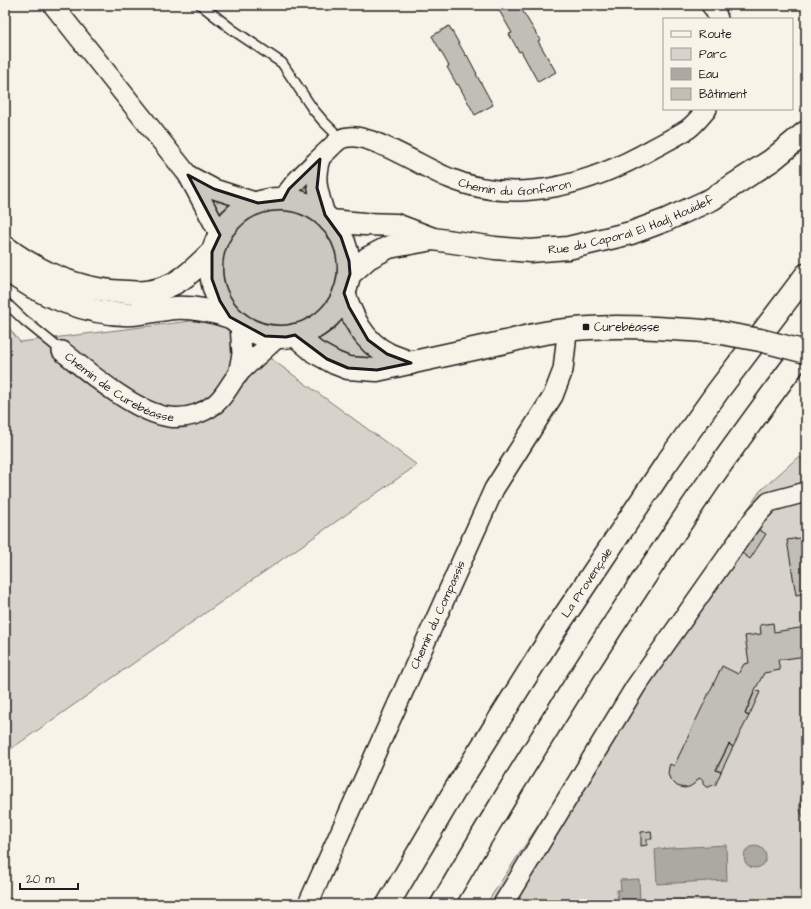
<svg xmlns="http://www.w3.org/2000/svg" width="811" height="909" viewBox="0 0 811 909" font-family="'Architects Daughter',sans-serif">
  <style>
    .green { fill: #d7d3cb; stroke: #7a7874 }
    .water { fill: #aca9a2; stroke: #72716c }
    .building { fill: #c0beb5; stroke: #1c1c1c }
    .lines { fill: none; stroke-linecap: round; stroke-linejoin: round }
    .service-casing { stroke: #1c1c1c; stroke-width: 12 }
    .minor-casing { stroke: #1c1c1c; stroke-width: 22 }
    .secondary-casing { stroke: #1c1c1c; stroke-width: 25 }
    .motorway-casing { stroke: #1c1c1c; stroke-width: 25 }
    .service { stroke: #f7f3e8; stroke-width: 9 }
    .minor { stroke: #f7f3e8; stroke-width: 19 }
    .secondary { stroke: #f7f3e8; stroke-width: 22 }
    .motorway { stroke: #f7f3e8; stroke-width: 22 }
    .secondary-bridge-casing { stroke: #1c1c1c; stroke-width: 25; stroke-linecap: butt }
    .secondary-bridge { stroke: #f7f3e8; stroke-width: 22 }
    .marked { fill: #1c1c1c; fill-opacity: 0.2; stroke: #1c1c1c; stroke-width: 3; stroke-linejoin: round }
    .poi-dot { fill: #1c1c1c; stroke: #f7f3e8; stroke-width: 1.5 }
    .labels { text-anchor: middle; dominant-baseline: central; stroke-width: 3.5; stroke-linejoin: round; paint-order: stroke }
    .street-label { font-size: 12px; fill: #1c1c1c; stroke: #f7f3e8 }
    .poi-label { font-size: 12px; fill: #1c1c1c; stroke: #f7f3e8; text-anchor: start }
  </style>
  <rect width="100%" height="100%" fill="#f7f3e8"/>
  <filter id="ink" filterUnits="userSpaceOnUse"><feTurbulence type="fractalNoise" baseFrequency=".025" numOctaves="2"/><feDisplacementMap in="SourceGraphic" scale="8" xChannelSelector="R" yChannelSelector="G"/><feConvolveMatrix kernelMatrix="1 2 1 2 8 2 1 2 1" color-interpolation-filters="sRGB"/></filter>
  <g filter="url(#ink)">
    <path class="green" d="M215 318 417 465 5 753V323L20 342Z
      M806 456V904H486L760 491 796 459Z
      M5 898 29 904H5Z"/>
    <path class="water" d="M806 787V821C796 809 799 799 806 787Z
      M726 845 727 880 657 884 655 849Z
      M744 857a11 11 0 1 1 22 0a11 11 0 1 1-22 0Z
      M639 879 640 902 686 900 687 904H618L617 890H621L620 880Z"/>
    <path class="building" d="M416 5H425L418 9Z
      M496 5H519L540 40 538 41 556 72 538 82 521 51 519 52 509 34 512 33Z
      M449 26 466 56 467 55 477 74H476L493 105 475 115 458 84 457 85 447 67 449 66 432 36Z
      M758 529 766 534 750 559 742 553Z
      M806 537V593L796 595 787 540Z
      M773 623 774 632 806 627V656L778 660 780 670 764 673 755 690 745 714 749 716 733 747 729 744 716 770 721 772 715 786 713 785 709 787H706L703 784V780L699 778 694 784 689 787 684 788 677 786 670 779 668 774 669 767 670 764 674 766 722 666 738 674 744 664 749 663 745 636 761 634 760 625Z
      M755 690 760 692 749 716 745 714Z
      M729 744 733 747 721 772 716 770Z
      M651 831 652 839H647V845L641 846V832Z"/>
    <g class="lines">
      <defs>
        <path id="service" d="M201 5 233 30 282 63 312 108 323 121 341 139
          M5 302 24 320 62 351"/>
        <g id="minor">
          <path d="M53 5 188 175 220 235"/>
          <path d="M711 5 715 10 718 19"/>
          <path d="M320 159C313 181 319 193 325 215"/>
          <path d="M188 175 214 189 258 203"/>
          <path id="s1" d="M283 200C293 181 310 168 325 153 330 149 335 142 341 139 343 138 347 137 350 137 371 134 426 169 449 178 518 207 593 183 654 148 665 142 677 136 688 129 695 124 701 116 707 109"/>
          <path id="s2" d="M62 351C88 372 136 413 169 417 185 419 202 414 215 404 226 395 230 383 239 373 251 361 264 350 277 338"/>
          <path d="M238 375 242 354 240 324"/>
          <path id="s3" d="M308 904 494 489 553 396 563 370 566 343V330"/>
          <path d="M503 904 636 686 755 517 769 502 806 492"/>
        </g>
        <g id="secondary">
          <circle cx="280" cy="268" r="69"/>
          <path id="s4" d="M330 221 364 224 396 225 433 239 495 248 530 251 568 248 631 233 666 220 712 199 772 160 806 132"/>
          <path d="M5 247C41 274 81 291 127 292 138 293 152 292 163 288 183 282 197 266 212 252"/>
          <path d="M5 268C37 295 91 316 133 314 147 313 161 309 175 308 194 307 212 311 230 317"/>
          <path d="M350 274 368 258 389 247 433 239"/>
          <path d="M344 293C352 317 363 342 388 354 395 357 403 360 411 363"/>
          <path d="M295 335 315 352 335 363 348 368 377 370 510 341C577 321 647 327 716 332"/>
        </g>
        <g id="motorway">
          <path id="s5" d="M388 904 455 790 557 627 666 464 718 391 806 275"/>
          <path d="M442 904C525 761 614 620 708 483 739 438 773 393 806 348"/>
        </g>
      </defs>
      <use href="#service" class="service-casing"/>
      <use href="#minor" class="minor-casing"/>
      <use href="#secondary" class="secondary-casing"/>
      <use href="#motorway" class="motorway-casing"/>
      <use href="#service" class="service"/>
      <use href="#minor" class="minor"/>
      <use href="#secondary" class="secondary"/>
      <use href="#motorway" class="motorway"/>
      <defs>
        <path id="secondary-bridge" d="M716 332 760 340 806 352"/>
      </defs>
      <use href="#secondary-bridge" class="secondary-bridge-casing"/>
      <use href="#secondary-bridge" class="secondary-bridge"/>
    </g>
  </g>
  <path class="marked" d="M320 159 317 188 325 215 341 237 349 261 350 274 344 293 349 307 368 340 387 354 411 363 377 370 348 368 327 359 295 335 286 337 265 336 230 317 220 301 212 279V252L220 235 188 175 214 189 258 203 283 200 289 189Z"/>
  <rect class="poi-dot" x="582" y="323" width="8" height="8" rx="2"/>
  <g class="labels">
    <g class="street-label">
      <text stroke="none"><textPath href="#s1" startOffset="269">Chemin du Gonfaron</textPath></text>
      <text stroke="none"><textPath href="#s4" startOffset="308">Rue du Caporal El Hadj Houidef</textPath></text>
      <text stroke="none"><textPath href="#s2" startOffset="69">Chemin de Curebéasse</textPath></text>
      <text stroke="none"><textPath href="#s5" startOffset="378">La Provençale</textPath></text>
      <text stroke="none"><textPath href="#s3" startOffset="317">Chemin du Compassis</textPath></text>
    </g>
    <g class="poi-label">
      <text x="594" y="327">Curebéasse</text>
    </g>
  </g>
  <rect width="811" height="909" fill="none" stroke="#f7f3e8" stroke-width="20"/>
  <rect x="10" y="10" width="791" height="889" fill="none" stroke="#1c1c1c" stroke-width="1.5" filter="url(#ink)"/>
  <rect x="663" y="18" width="130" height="92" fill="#f7f3e8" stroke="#9f9d96"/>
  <rect x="671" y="31" width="20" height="6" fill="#f7f3e8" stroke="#9f9d96"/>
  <text x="699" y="38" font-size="12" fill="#1c1c1c">Route</text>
  <rect x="671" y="48" width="20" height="12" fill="#d7d3cb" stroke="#9f9d96"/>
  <text x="699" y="58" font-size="12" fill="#1c1c1c">Parc</text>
  <rect x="671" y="68" width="20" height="12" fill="#aca9a2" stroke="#9f9d96"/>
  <text x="699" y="78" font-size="12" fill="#1c1c1c">Eau</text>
  <rect x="671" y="88" width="20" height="12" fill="#c0beb5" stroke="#9f9d96"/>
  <text x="699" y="98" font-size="12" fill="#1c1c1c">Bâtiment</text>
  <path d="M20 883v6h58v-6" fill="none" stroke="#1c1c1c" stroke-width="2"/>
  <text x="26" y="883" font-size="12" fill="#1c1c1c" stroke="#f7f3e8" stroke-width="3" paint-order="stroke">20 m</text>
</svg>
